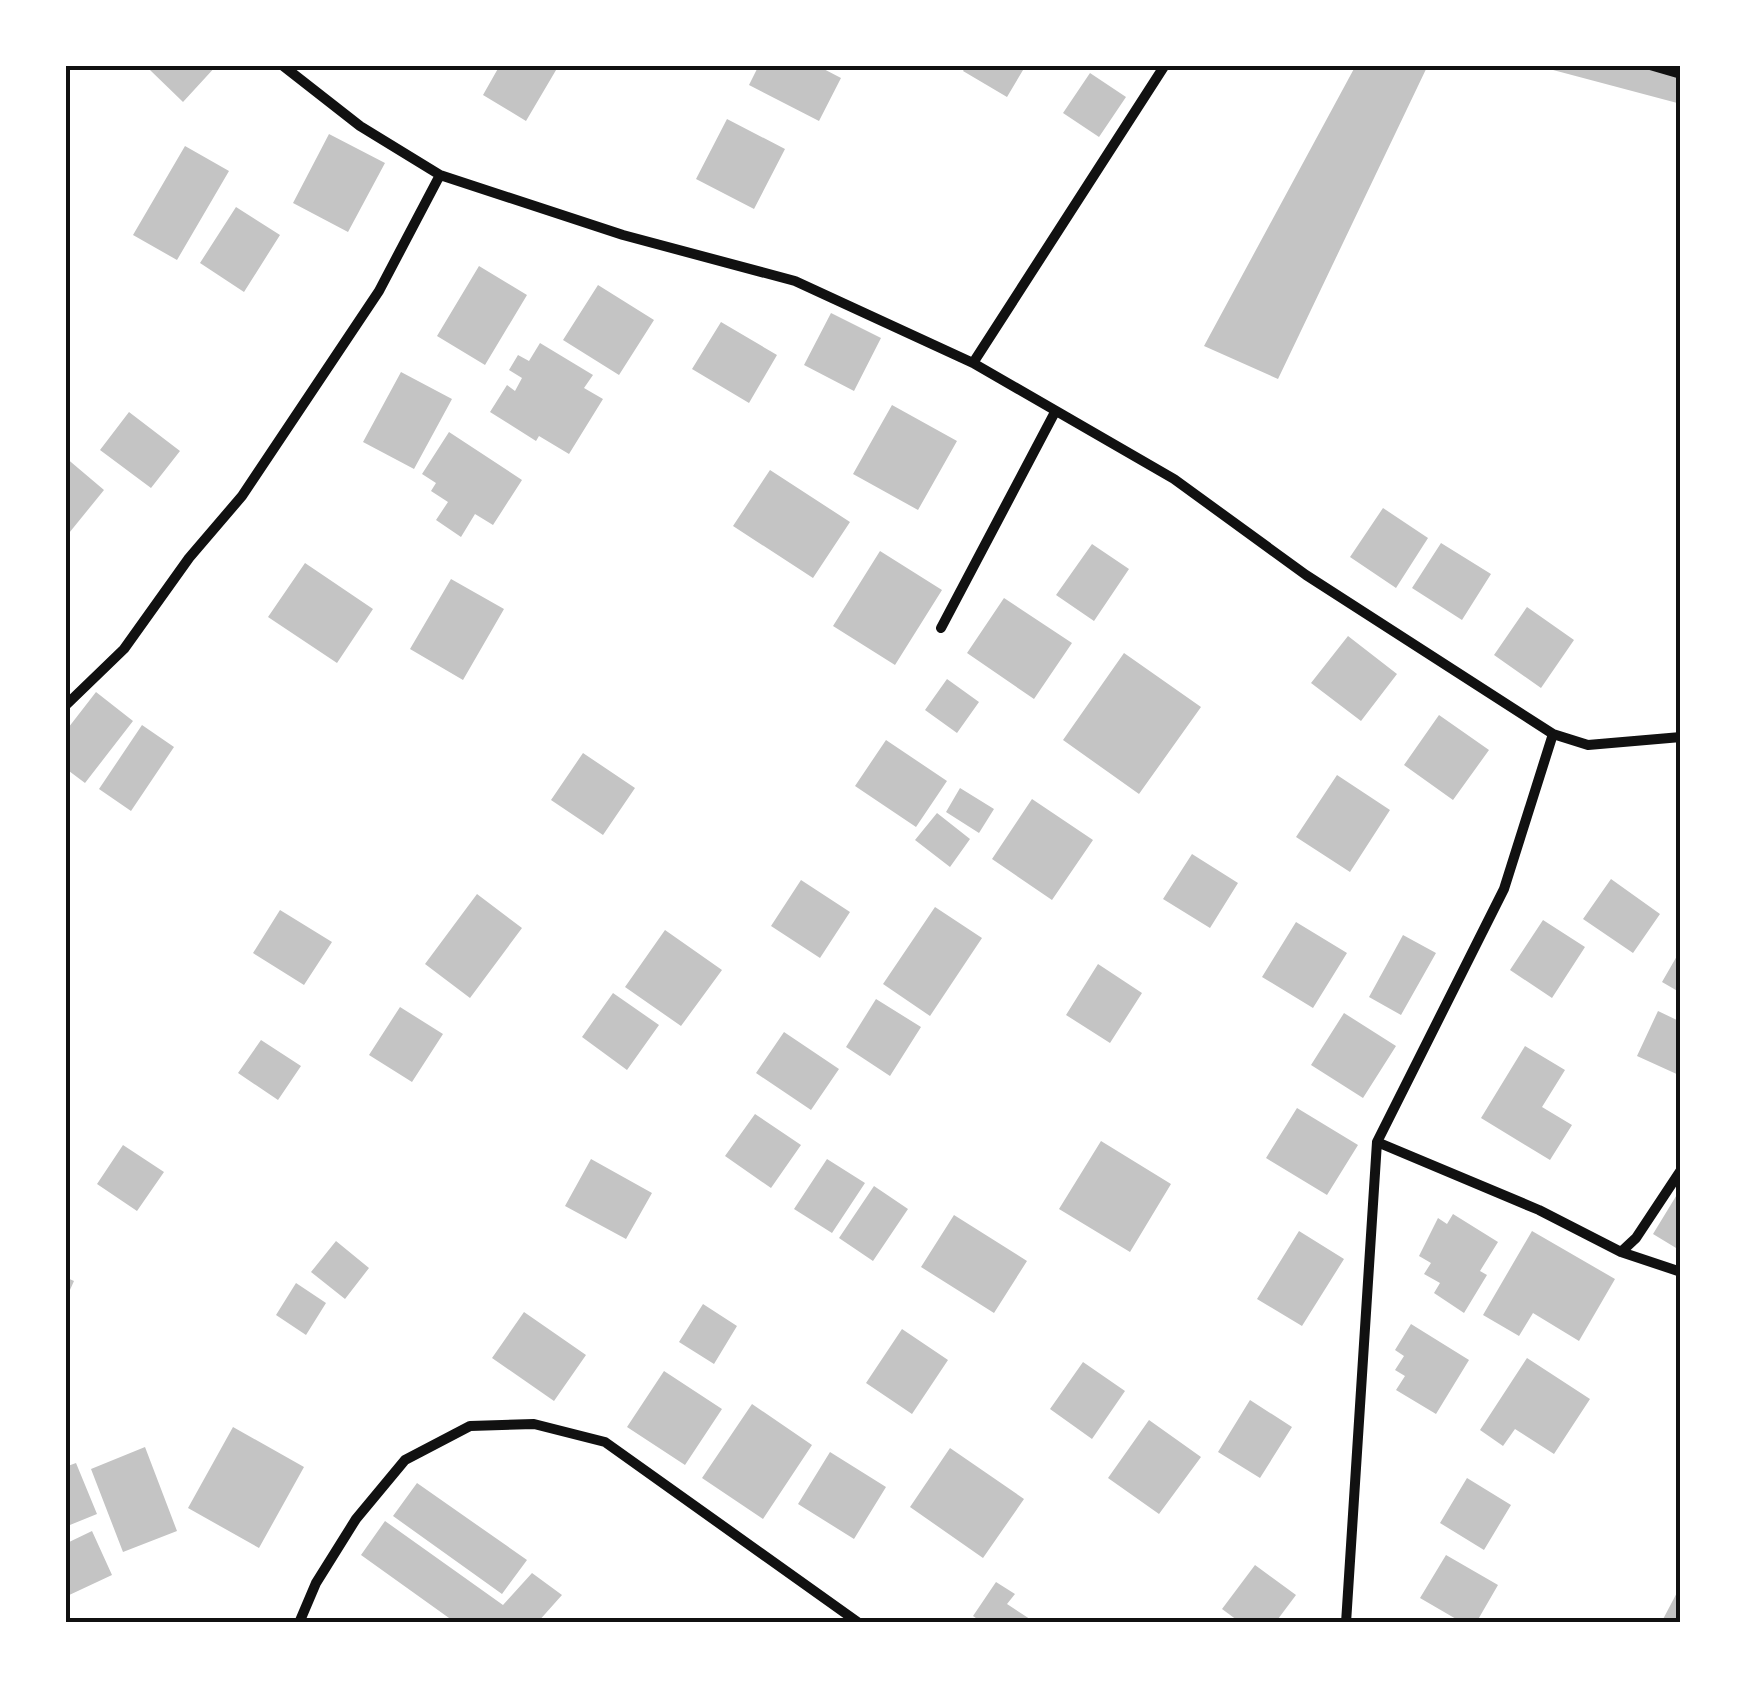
<svg xmlns="http://www.w3.org/2000/svg" width="1746" height="1688" viewBox="0 0 1746 1688" font-family="'Golos Text',sans-serif">
  <style>
    .building { fill: #c4c4c4 }
    .lines { fill: none; stroke-linecap: round; stroke-linejoin: round }
    .minor { stroke: #111; stroke-width: 10 }
    .neatline { fill: none; stroke: #111; stroke-width: 4 }
  </style>
  <rect width="100%" height="100%" fill="#fff"/>
  <path class="building" d="M154 65H217L183 102 150 70Z
    M500 65H559L526 121 483 95Z
    M759 65H816L841 78 819 121 749 85Z
    M967 65H1026L1007 97 963 71Z
    M1356 65H1428L1278 379 1204 346Z
    M1538 65H1681V104L1538 66Z
    M1090 73 1126 97 1099 137 1063 113Z
    M727 119 785 149 754 209 696 179Z
    M329 134 385 163 348 232 293 203Z
    M185 146 229 171 177 260 133 235Z
    M236 207 280 235 244 292 200 263Z
    M479 266 527 295 485 365 437 336Z
    M598 285 654 320 619 375 563 340Z
    M831 313 881 338 854 391 804 365Z
    M721 322 777 355 749 403 692 369Z
    M540 343 593 375 584 388 603 399 569 454 539 436 536 441 490 412 507 385 515 391 522 378 509 370 518 355 529 361Z
    M401 372 452 399 414 469 363 442Z
    M892 405 957 441 918 510 853 474Z
    M129 412 180 451 151 488 100 450Z
    M449 432 522 480 493 525 475 514 461 537 436 520 448 502 431 491 436 483 422 474Z
    M65 457 104 490 65 538Z
    M770 470 850 522 813 578 733 526Z
    M1383 508 1428 538 1396 588 1350 557Z
    M1441 543 1491 574 1462 620 1412 588Z
    M1092 544 1129 569 1094 621 1056 595Z
    M880 551 942 590 895 665 833 626Z
    M305 563 373 609 337 663 268 617Z
    M451 579 504 609 463 680 410 649Z
    M1004 598 1072 643 1034 699 967 653Z
    M1527 607 1574 640 1541 688 1494 655Z
    M1348 636 1397 674 1361 721 1311 683Z
    M1124 653 1201 707 1139 794 1063 740Z
    M947 679 979 702 957 733 925 710Z
    M96 692 133 721 85 783 65 768V732Z
    M1439 715 1489 750 1453 800 1404 765Z
    M142 725 174 747 131 811 99 789Z
    M886 740 947 781 916 827 855 786Z
    M583 753 635 788 603 835 551 800Z
    M1337 775 1390 810 1350 872 1296 837Z
    M960 788 994 809 979 833 946 812Z
    M1032 799 1093 840 1052 900 992 859Z
    M937 813 970 839 950 867 915 840Z
    M1192 854 1238 883 1210 928 1163 899Z
    M1611 879 1660 914 1633 953 1583 919Z
    M801 880 850 912 820 958 771 926Z
    M477 894 522 928 470 998 425 964Z
    M935 907 982 938 930 1016 883 984Z
    M280 910 332 942 304 985 253 953Z
    M1543 920 1585 947 1552 998 1510 970Z
    M1296 922 1347 953 1313 1008 1262 977Z
    M665 930 722 970 681 1026 625 987Z
    M1403 935 1436 953 1401 1015 1369 997Z
    M1681 949V993L1662 982Z
    M1098 964 1142 993 1110 1043 1066 1015Z
    M613 993 659 1025 627 1070 582 1037Z
    M876 999 921 1027 890 1076 846 1047Z
    M400 1007 443 1034 412 1082 369 1055Z
    M1658 1011 1681 1022V1076L1637 1056Z
    M1344 1013 1396 1046 1363 1098 1311 1065Z
    M784 1032 839 1069 811 1110 756 1073Z
    M261 1040 301 1066 278 1100 238 1073Z
    M1525 1046 1565 1070 1542 1107 1572 1125 1550 1160 1481 1118Z
    M1297 1108 1358 1145 1327 1195 1266 1158Z
    M755 1114 801 1145 771 1188 725 1156Z
    M1101 1141 1171 1184 1130 1252 1059 1209Z
    M123 1145 164 1172 137 1211 97 1184Z
    M591 1159 652 1193 626 1239 565 1206Z
    M827 1159 865 1183 832 1233 794 1209Z
    M874 1186 908 1209 873 1261 839 1238Z
    M1681 1188V1251L1653 1234Z
    M1453 1214 1498 1242 1480 1271 1487 1275 1464 1313 1434 1293 1440 1283 1424 1274 1431 1263 1419 1256 1438 1218 1447 1224Z
    M954 1215 1027 1261 994 1313 921 1267Z
    M1299 1231 1344 1259 1302 1326 1257 1299Z
    M1532 1231 1615 1279 1579 1341 1533 1313 1519 1336 1483 1315Z
    M336 1241 369 1268 345 1299 311 1272Z
    M65 1277 74 1281 65 1301Z
    M296 1283 326 1303 306 1335 276 1315Z
    M703 1304 737 1326 714 1364 679 1342Z
    M524 1312 586 1355 554 1401 492 1358Z
    M1411 1324 1469 1360 1436 1414 1396 1390 1405 1376 1395 1370 1404 1356 1395 1350Z
    M902 1329 948 1360 912 1414 866 1383Z
    M1527 1358 1590 1399 1554 1454 1515 1429 1503 1446 1480 1430Z
    M1083 1362 1125 1391 1092 1439 1050 1409Z
    M664 1371 722 1409 685 1465 627 1427Z
    M1250 1400 1292 1427 1260 1478 1218 1452Z
    M752 1404 812 1445 763 1519 702 1478Z
    M1149 1420 1201 1457 1159 1514 1108 1478Z
    M233 1427 304 1467 259 1548 188 1508Z
    M145 1447 177 1531 123 1552 91 1469Z
    M950 1448 1024 1499 983 1558 910 1507Z
    M830 1452 886 1487 854 1539 798 1504Z
    M76 1463 97 1514 65 1527V1467Z
    M1467 1478 1511 1505 1484 1550 1440 1523Z
    M417 1483 527 1560 502 1594 393 1516Z
    M385 1521 503 1605 532 1573 562 1595 537 1623H456L361 1555Z
    M92 1531 112 1575 65 1597V1544Z
    M1446 1555 1498 1585 1476 1623H1463L1420 1598Z
    M1255 1565 1296 1595 1275 1623H1241L1222 1609Z
    M996 1582 1015 1594 1007 1604 1036 1623H983L973 1616Z
    M1681 1585V1623H1661Z"/>
  <g class="lines">
    <path class="minor" d="M282 65 360 126 440 175 623 235 795 281 973 363 1174 479 1306 575 1553 734 1588 745 1681 737
      M1650 65 1681 74
      M973 363 1165 65
      M941 628 1055 412
      M65 706 124 649 189 558 242 496 379 291 440 175
      M1377 1142 1539 1210 1621 1252 1681 1272
      M1621 1252 1636 1238 1681 1170
      M299 1623 316 1583 356 1519 405 1460 470 1426 534 1424 605 1442 859 1623
      M1346 1623 1377 1142 1504 889 1553 734"/>
  </g>
  <rect width="1746" height="1688" fill="none" stroke="#ffffff" stroke-width="135"/>
  <rect x="68" y="68" width="1610" height="1552" class="neatline"/>
</svg>
